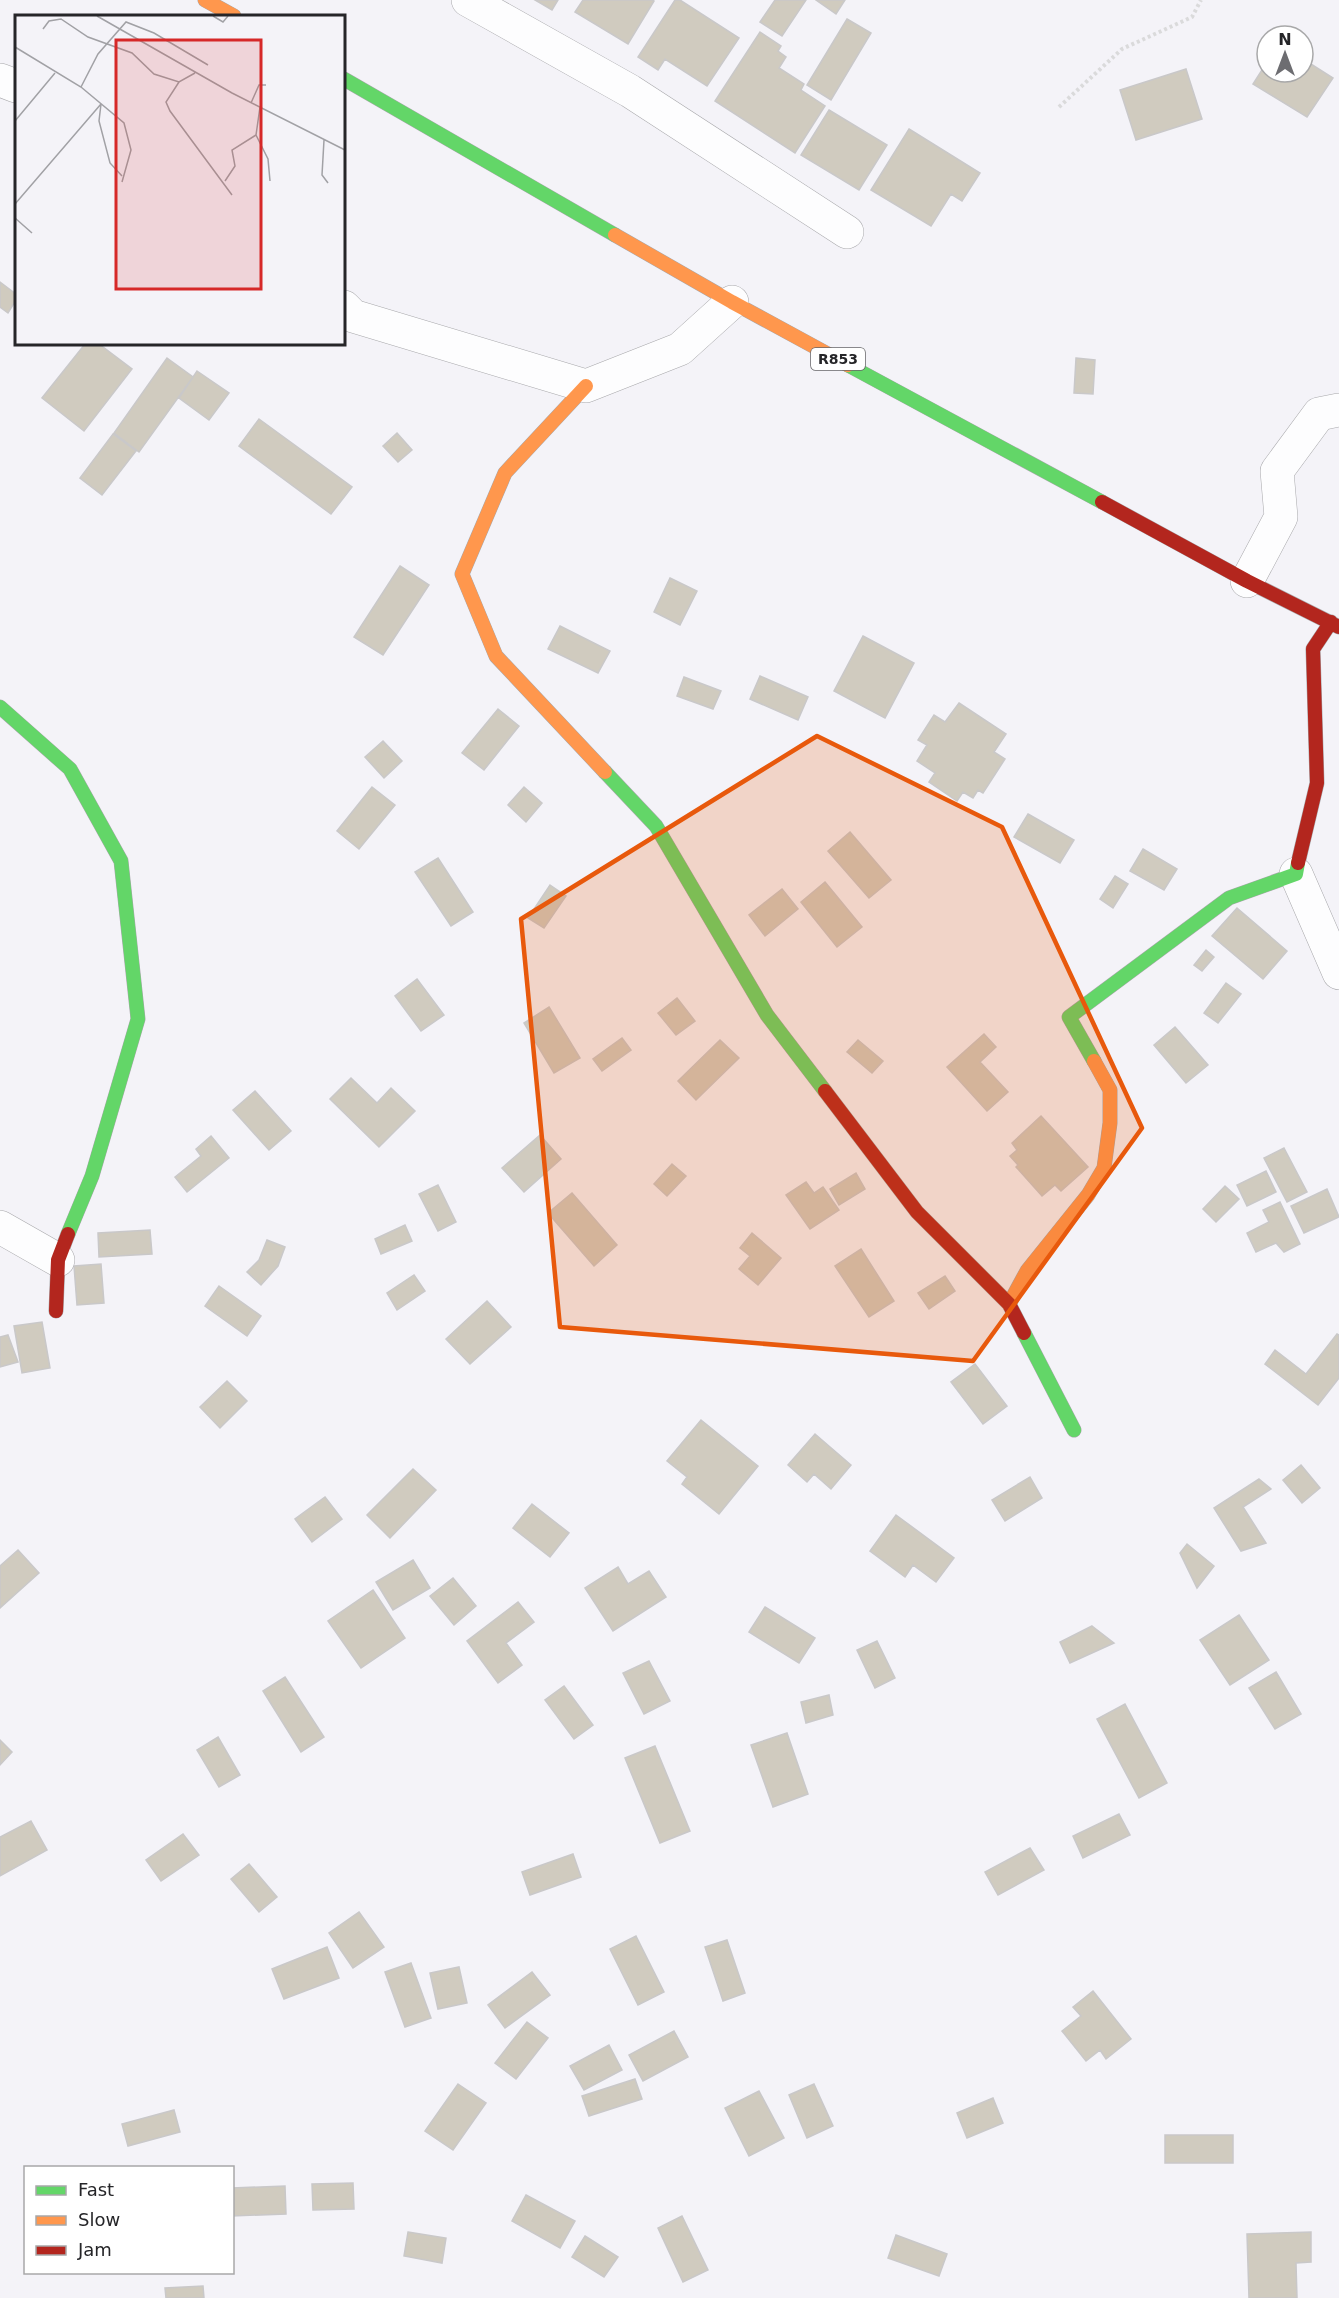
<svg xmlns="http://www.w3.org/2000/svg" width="1339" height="2298" viewBox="0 0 1339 2298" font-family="'DejaVu Sans',sans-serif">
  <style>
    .building { fill: #d0cbbf; stroke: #c9c8c9; stroke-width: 1.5 }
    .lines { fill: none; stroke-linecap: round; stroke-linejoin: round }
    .street-casing { stroke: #a8a8ab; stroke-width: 34 }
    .fast-casing { stroke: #a8a8ab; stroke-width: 15 }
    .slow-casing { stroke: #a8a8ab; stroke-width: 15 }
    .jam-casing { stroke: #a8a8ab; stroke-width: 15 }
    .path { stroke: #dadadb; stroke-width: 4; stroke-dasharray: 3 3; stroke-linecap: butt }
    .street { stroke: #fdfdfe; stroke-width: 33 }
    .fast { stroke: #63d668; stroke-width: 14 }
    .slow { stroke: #ff974d; stroke-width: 14 }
    .jam { stroke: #b3261e; stroke-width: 14 }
    .marked { fill: #e8590c; fill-opacity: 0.2; stroke: #e8590c; stroke-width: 4.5; stroke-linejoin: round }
    .labels { text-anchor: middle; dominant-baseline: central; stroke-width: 4.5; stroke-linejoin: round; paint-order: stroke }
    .shield { fill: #fff; stroke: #666668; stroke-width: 1.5 }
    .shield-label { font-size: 14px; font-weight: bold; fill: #252528 }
    .inset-road { fill: none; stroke: #a1a1a5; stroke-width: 1.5 }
    .view { fill: #d62828; fill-opacity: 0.15; stroke: #d62828; stroke-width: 3 }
    .inset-edge { fill: none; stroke: #252528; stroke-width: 3 }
  </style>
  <rect width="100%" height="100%" fill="#f4f3f8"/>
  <path class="building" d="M535 0H558L552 10Z
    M583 0H652L654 1 628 44 575 12Z
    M675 0H680L739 38 707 86 665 59 658 70 638 57Z
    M775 0H806L782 36 760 22Z
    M816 0H845L836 14Z
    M847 19 871 33 831 100 807 85Z
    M760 32 781 46 778 51 786 57 779 68 804 84 801 90 825 106 795 153 715 101Z
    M1303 59 1333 78 1307 117 1253 84 1267 62V72H1303Z
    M1186 69 1202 119 1136 140 1120 90Z
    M829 110 887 145 859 190 801 155Z
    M909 129 980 173 962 201 951 194 931 226 871 190Z
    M0 282 16 294V300L8 313 0 307Z
    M85 344H99L132 369 84 431 42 398Z
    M167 358 193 377 139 452 114 433Z
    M1076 358 1095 360 1093 394 1074 393Z
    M197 371 229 393 209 420 179 398Z
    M259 419 352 487 331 514 239 446Z
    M397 433 412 450 398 462 383 446Z
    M113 434 136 451 102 495 80 478Z
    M400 566 429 585 383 655 354 637Z
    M670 578 697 591 680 625 654 612Z
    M560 626 610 651 598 673 548 649Z
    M863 636 914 663 885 718 834 691Z
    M760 676 808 697 798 720 750 699Z
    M684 677 721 691 713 709 677 696Z
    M959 703 1006 734 994 752 1005 759 983 793 978 790 973 798 963 792 957 801 929 782 935 773 917 761 927 745 918 740 934 715 945 722Z
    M498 709 519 726 484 770 462 753Z
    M383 741 402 761 384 778 365 757Z
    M372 787 395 805 359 849 337 831Z
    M524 787 542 803 526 822 508 805Z
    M1028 814 1074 840 1060 863 1014 837Z
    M850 832 891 880 869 898 828 851Z
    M1143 849 1177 869 1164 890 1130 871Z
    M438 858 473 912 451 926 415 872Z
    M1115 876 1128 884 1113 908 1100 899Z
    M825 882 862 927 837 947 801 902Z
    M550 885 566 896 544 928 528 918Z
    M782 889 798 909 765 936 749 915Z
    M1237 908 1287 951 1263 979 1212 936Z
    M1206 950 1214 957 1202 971 1194 965Z
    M417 979 444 1015 421 1031 395 996Z
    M1226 983 1241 994 1218 1023 1204 1013Z
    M677 998 695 1021 676 1035 658 1013Z
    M549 1007 580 1058 554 1073 524 1023Z
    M1175 1027 1208 1065 1186 1083 1154 1045Z
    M984 1034 996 1047 980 1062 1008 1092 987 1111 947 1067Z
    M622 1038 631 1050 602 1071 593 1059Z
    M720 1040 739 1058 696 1100 678 1081Z
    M858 1040 883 1061 872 1073 847 1052Z
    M351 1078 377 1103 391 1088 415 1111 379 1147 330 1099Z
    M255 1091 291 1131 269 1150 233 1110Z
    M1041 1116 1088 1167 1061 1191 1055 1185 1042 1196 1016 1167 1018 1165 1010 1156 1017 1150 1012 1143Z
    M540 1135 561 1159 524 1192 502 1168Z
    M211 1136 229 1158 187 1192 175 1177 201 1156 196 1149Z
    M1284 1148 1307 1192 1287 1202 1264 1158Z
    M672 1164 686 1176 667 1196 654 1184Z
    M1266 1171 1276 1192 1247 1206 1237 1185Z
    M856 1173 865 1189 839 1205 830 1189Z
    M806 1182 814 1193 823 1187 839 1210 810 1229 786 1195Z
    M438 1185 456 1222 438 1231 419 1194Z
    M1225 1186 1239 1199 1216 1222 1203 1209Z
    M1327 1189 1339 1217 1304 1233 1291 1206Z
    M572 1193 617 1245 594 1266 548 1213Z
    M1280 1202 1300 1244 1284 1252 1276 1243 1256 1252 1247 1233 1269 1222 1263 1210Z
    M405 1225 412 1241 381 1254 375 1239Z
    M150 1230 152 1254 99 1257 98 1233Z
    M752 1233 781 1258 758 1285 739 1269 750 1256 740 1248Z
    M267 1240 285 1247 278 1266 261 1285 247 1272 259 1260Z
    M861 1249 894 1301 869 1317 835 1266Z
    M101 1264 104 1303 77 1305 74 1266Z
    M414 1275 425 1291 397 1310 387 1293Z
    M945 1276 955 1291 929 1309 918 1293Z
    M219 1286 261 1316 247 1336 205 1306Z
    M487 1301 511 1327 470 1364 446 1339Z
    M42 1322 50 1368 22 1373 14 1326Z
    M1337 1334 1339 1335V1378L1318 1405 1265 1364 1275 1350 1306 1374Z
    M8 1335 18 1362 0 1367V1337Z
    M975 1364 1007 1406 983 1424 951 1382Z
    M227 1381 247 1401 220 1428 200 1407Z
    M701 1420 758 1466 719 1514 682 1484 687 1477 667 1461Z
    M815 1434 851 1465 831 1489 814 1474 807 1482 788 1465Z
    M1301 1465 1320 1488 1302 1503 1283 1480Z
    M413 1469 436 1490 390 1538 367 1515Z
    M1030 1477 1042 1498 1005 1521 992 1500Z
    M1259 1479 1271 1489 1243 1507 1266 1543 1241 1551 1214 1508Z
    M325 1497 342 1519 312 1542 295 1519Z
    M532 1504 569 1533 550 1557 513 1528Z
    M896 1515 954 1558 936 1582 913 1565 905 1577 870 1551Z
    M1187 1544 1214 1566 1197 1588 1180 1553Z
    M18 1550 39 1573 0 1608V1566Z
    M413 1560 430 1588 393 1610 376 1582Z
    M618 1567 628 1584 649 1571 666 1597 613 1631 585 1588Z
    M453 1578 476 1606 454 1625 430 1596Z
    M373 1590 405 1638 361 1668 328 1621Z
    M518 1602 534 1622 506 1643 522 1665 498 1683 467 1641Z
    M765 1607 815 1638 799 1663 749 1632Z
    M1239 1615 1269 1660 1230 1685 1200 1640Z
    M1092 1626 1114 1643 1070 1663 1060 1642Z
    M877 1641 895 1678 875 1688 857 1650Z
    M649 1661 670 1701 644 1714 623 1673Z
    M1276 1672 1301 1714 1275 1729 1249 1688Z
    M285 1677 324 1737 301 1752 263 1691Z
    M564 1686 593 1725 574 1739 545 1700Z
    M829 1695 833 1715 806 1723 801 1702Z
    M1125 1704 1167 1783 1139 1798 1097 1719Z
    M787 1733 808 1794 773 1807 751 1745Z
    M218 1737 240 1775 219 1787 197 1750Z
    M0 1740 12 1752 0 1765Z
    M655 1746 690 1831 660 1843 625 1758Z
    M1119 1814 1130 1835 1083 1858 1073 1836Z
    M31 1821 47 1850 0 1876V1837Z
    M183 1834 199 1855 161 1881 146 1860Z
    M1030 1848 1044 1870 998 1895 985 1872Z
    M573 1854 581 1877 530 1895 522 1872Z
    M249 1864 277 1897 259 1912 231 1879Z
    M359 1912 384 1947 353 1968 329 1933Z
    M636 1936 664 1992 638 2005 610 1949Z
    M727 1940 745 1993 723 2001 705 1947Z
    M327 1947 339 1978 284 1999 272 1969Z
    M411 1963 431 2018 405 2027 385 1972Z
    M459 1967 467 2003 438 2009 430 1973Z
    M532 1972 550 1995 505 2028 488 2005Z
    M1093 1991 1131 2039 1106 2059 1100 2050 1086 2061 1062 2031 1081 2016 1073 2007Z
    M527 2022 548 2038 516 2079 495 2063Z
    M674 2031 688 2057 643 2081 629 2055Z
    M609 2045 622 2070 584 2090 570 2066Z
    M635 2079 642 2099 589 2116 582 2096Z
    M458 2084 486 2103 453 2150 425 2131Z
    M814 2084 833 2126 807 2138 789 2095Z
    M759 2091 784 2138 749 2156 725 2108Z
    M993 2098 1003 2123 967 2138 957 2113Z
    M174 2110 180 2132 128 2146 122 2124Z
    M1165 2135H1233V2163H1165Z
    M353 2183 354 2209 313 2210 312 2184Z
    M285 2186 286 2214 232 2216V2188Z
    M526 2195 575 2221 560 2248 512 2221Z
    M682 2216 708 2270 683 2282 658 2228Z
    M408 2232 446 2238 442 2263 404 2256Z
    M1311 2232V2262L1296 2263 1297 2298H1249L1247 2234Z
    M896 2235 947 2254 939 2276 888 2258Z
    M585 2236 618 2257 604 2277 572 2257Z
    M203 2286 204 2298H166L165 2288Z"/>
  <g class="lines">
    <defs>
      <path id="street" d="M468 0 630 91 847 232
        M0 80 16 86
        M344 307 353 316 586 386 680 349 732 302
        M1247 581 1281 517 1277 471 1319 414 1339 410
        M1296 874 1339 973
        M0 1227 58 1260"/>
      <path id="fast" d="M344 79 615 235
        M848 365 1102 502
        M0 707 70 769 121 861 138 1019 92 1176 68 1234
        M605 772 656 826 767 1015 825 1091
        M1094 1061 1069 1017 1229 898 1296 874 1298 863
        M1024 1333 1074 1430"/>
      <path id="slow" d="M205 0 234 16
        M615 235 732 302 848 365
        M586 386 505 473 462 574 496 656 605 772
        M1009 1304 1027 1271 1088 1195 1104 1168 1110 1123V1090L1094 1061"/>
      <path id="jam" d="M1102 502 1247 581 1339 627
        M1298 863 1317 783 1313 649 1331 622
        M825 1091 917 1212 1009 1304 1024 1333
        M56 1311 58 1260 68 1234"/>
    </defs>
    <use href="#street" class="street-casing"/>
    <use href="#fast" class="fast-casing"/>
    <use href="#slow" class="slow-casing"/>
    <use href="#jam" class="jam-casing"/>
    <path class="path" d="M1059 107 1122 49 1192 17 1201 0"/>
    <use href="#street" class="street"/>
    <use href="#fast" class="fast"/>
    <use href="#slow" class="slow"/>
    <use href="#jam" class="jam"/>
  </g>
  <path class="marked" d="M817 736 1002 827 1142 1128 973 1361 560 1327 521 919Z"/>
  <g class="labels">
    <rect class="shield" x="811" y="348" width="54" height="22" rx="4.5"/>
    <g class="shield-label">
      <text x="838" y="359">R853</text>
    </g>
  </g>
  <g transform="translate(15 15)">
    <rect width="330" height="330" fill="#f4f3f8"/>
    <path class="inset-road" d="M82 1 217 78 330 135M198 1 208 7 213 1M28 14 34 6 46 4 73 22 117 38 139 59 164 67 180 58M0 32 66 72 109 108 116 135 107 167M164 67 151 87 155 96 217 180M66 72 83 39 111 7 139 18 193 50M236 88 244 70H251M86 89 84 106 95 148 107 161M0 106 40 58M241 120 253 144 255 166M309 125 307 160 313 168M210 166 220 151 217 135 241 120 245 92M0 189 86 89M0 203 17 218"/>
    <path class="view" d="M101 25H246V274H101Z"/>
    <rect width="330" height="330" class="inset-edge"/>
  </g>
  <rect x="24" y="2166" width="210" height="108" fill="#ffffff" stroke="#a8a8a9" stroke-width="1.5"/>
  <rect x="36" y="2186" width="30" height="9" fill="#63d668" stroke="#a8a8a9" stroke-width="1.5"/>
  <text x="78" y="2196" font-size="18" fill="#252528">Fast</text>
  <rect x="36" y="2216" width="30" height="9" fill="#ff974d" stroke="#a8a8a9" stroke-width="1.5"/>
  <text x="78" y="2226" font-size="18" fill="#252528">Slow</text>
  <rect x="36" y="2246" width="30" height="9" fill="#b3261e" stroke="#a8a8a9" stroke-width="1.5"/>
  <text x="78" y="2256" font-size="18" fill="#252528">Jam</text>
  <g transform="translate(1285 54)"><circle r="28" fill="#ffffff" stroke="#a8a8a9" stroke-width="1.5"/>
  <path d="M0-4.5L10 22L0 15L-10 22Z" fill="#6d6d71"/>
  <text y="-9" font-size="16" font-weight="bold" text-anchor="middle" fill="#252528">N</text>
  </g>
</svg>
